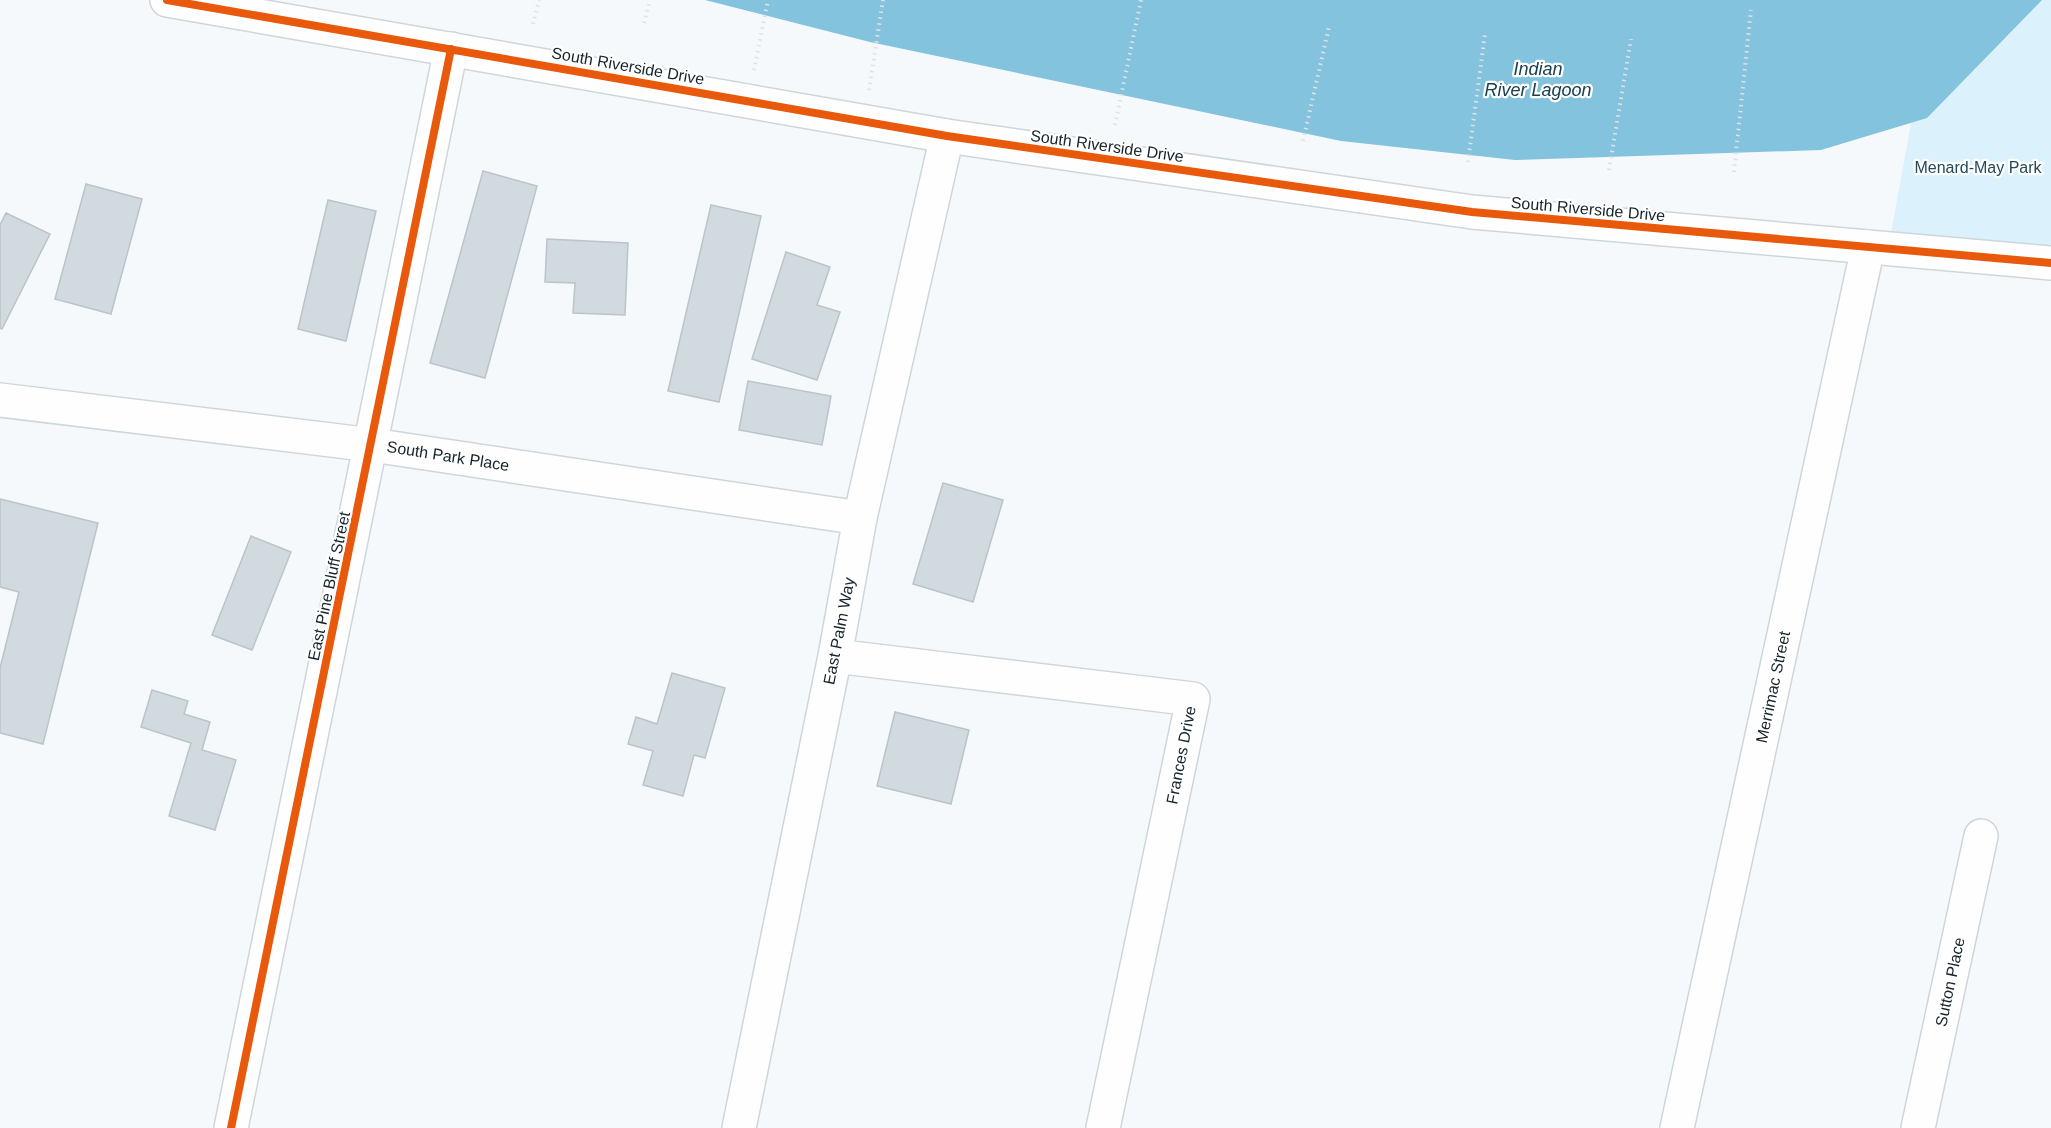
<svg xmlns="http://www.w3.org/2000/svg" width="2051" height="1128" viewBox="0 0 2051 1128" font-family="Helvetica,sans-serif">
  <style>
    .green { fill: #dbf1fc }
    .water { fill: #83c3dd }
    .building { fill: #d1dade; stroke: #bbc4c8; stroke-width: 1.5 }
    .lines { fill: none; stroke-linecap: round; stroke-linejoin: round }
    .street-casing { stroke: #cdd7db; stroke-width: 36 }
    .secondary-casing { stroke: #cdd7db; stroke-width: 36 }
    .path { stroke: #e1e2e3; stroke-width: 4; stroke-dasharray: 1.5 4.5; stroke-linecap: butt }
    .street { stroke: #fefefe; stroke-width: 33 }
    .secondary { stroke: #fefefe; stroke-width: 33 }
    .cycleway-casing { stroke: #fff; stroke-width: 11 }
    .cycleway { stroke: #e8590c; stroke-width: 8 }
    .labels { text-anchor: middle; dominant-baseline: central; stroke-width: 4.5; stroke-linejoin: round; paint-order: stroke }
    .street-label { font-size: 16px; fill: #15242a; stroke: #fff }
    .park-label { font-size: 16px; fill: #234a5b; stroke: #fff }
    .water-label { font-size: 18px; font-style: italic; fill: #18404f; stroke: #fff }
  </style>
  <rect width="100%" height="100%" fill="#f5f9fb"/>
  <path class="green" d="M2009 0H2051V247L1891 233 1916 96Z"/>
  <path class="water" d="M705 0H2042L1927 118 1821 150 1515 160 1341 141 870 42Z"/>
  <path class="building" d="M483 171 537 186 485 378 430 363Z
    M86 184 142 199 111 314 55 299Z
    M328 200 376 211 346 341 298 329Z
    M711 205 761 216 719 402 668 391Z
    M6 213 50 234 2 329 0 328V225Z
    M547 239 628 243 625 315 573 313 575 283 545 282Z
    M786 252 830 267 817 305 840 312 817 380 752 359Z
    M748 381 831 396 822 445 739 430Z
    M943 483 1003 500 973 602 913 584Z
    M0 499 98 523 43 744 0 733V668L19 592 0 587Z
    M251 536 291 552 252 650 212 635Z
    M672 673 725 688 705 758 694 755 683 796 643 785 653 751 628 744 636 717 657 724Z
    M152 690 188 701 184 714 210 722 202 750 236 760 215 830 169 816 191 743 141 727Z
    M895 712 969 730 951 804 877 786Z"/>
  <g class="lines">
    <defs>
      <path id="street" d="M0 400 372 445 860 518
        M835 656 1193 699 1103 1128
        M231 1128 451 49
        M739 1128 835 656 860 518 947 136
        M1677 1128 1868 247
        M1918 1128 1981 836"/>
      <path id="secondary" d="M167 0 947 136 1472 212 2051 263"/>
    </defs>
    <use href="#street" class="street-casing"/>
    <use href="#secondary" class="secondary-casing"/>
    <path class="path" d="M644 23 650 0
      M533 24 539 0
      M754 70 768 0
      M869 90 883 0
      M1115 125 1141 0
      M1303 141 1329 27
      M1468 162 1485 34
      M1609 170 1631 39
      M1734 172 1751 10"/>
    <use href="#street" class="street"/>
    <use href="#secondary" class="secondary"/>
    <defs>
      <path id="cycleway" d="M167 0 947 136 1472 212 2051 263
        M231 1128 451 49"/>
    </defs>
    <use href="#cycleway" class="cycleway-casing"/>
    <use href="#cycleway" class="cycleway"/>
  </g>
  <g class="labels">
    <g class="street-label">
      <text transform="translate(628 66) rotate(10)">South Riverside Drive</text>
      <text transform="translate(1107 146) rotate(8)">South Riverside Drive</text>
      <text transform="translate(1588 209) rotate(5)">South Riverside Drive</text>
      <text transform="translate(448 456) rotate(9)">South Park Place</text>
      <text transform="translate(329 586) rotate(-78)">East Pine Bluff Street</text>
      <text transform="translate(839 631) rotate(-79)">East Palm Way</text>
      <text transform="translate(1773 687) rotate(-78)">Merrimac Street</text>
      <text transform="translate(1181 755) rotate(-79)">Frances Drive</text>
      <text transform="translate(1950 982) rotate(-78)">Sutton Place</text>
    </g>
    <g class="park-label">
      <text x="1978" y="167">Menard-May Park</text>
    </g>
    <g class="water-label">
      <text x="1538" y="69">Indian<tspan x="1538" dy="21">River Lagoon</tspan></text>
    </g>
  </g>
</svg>
